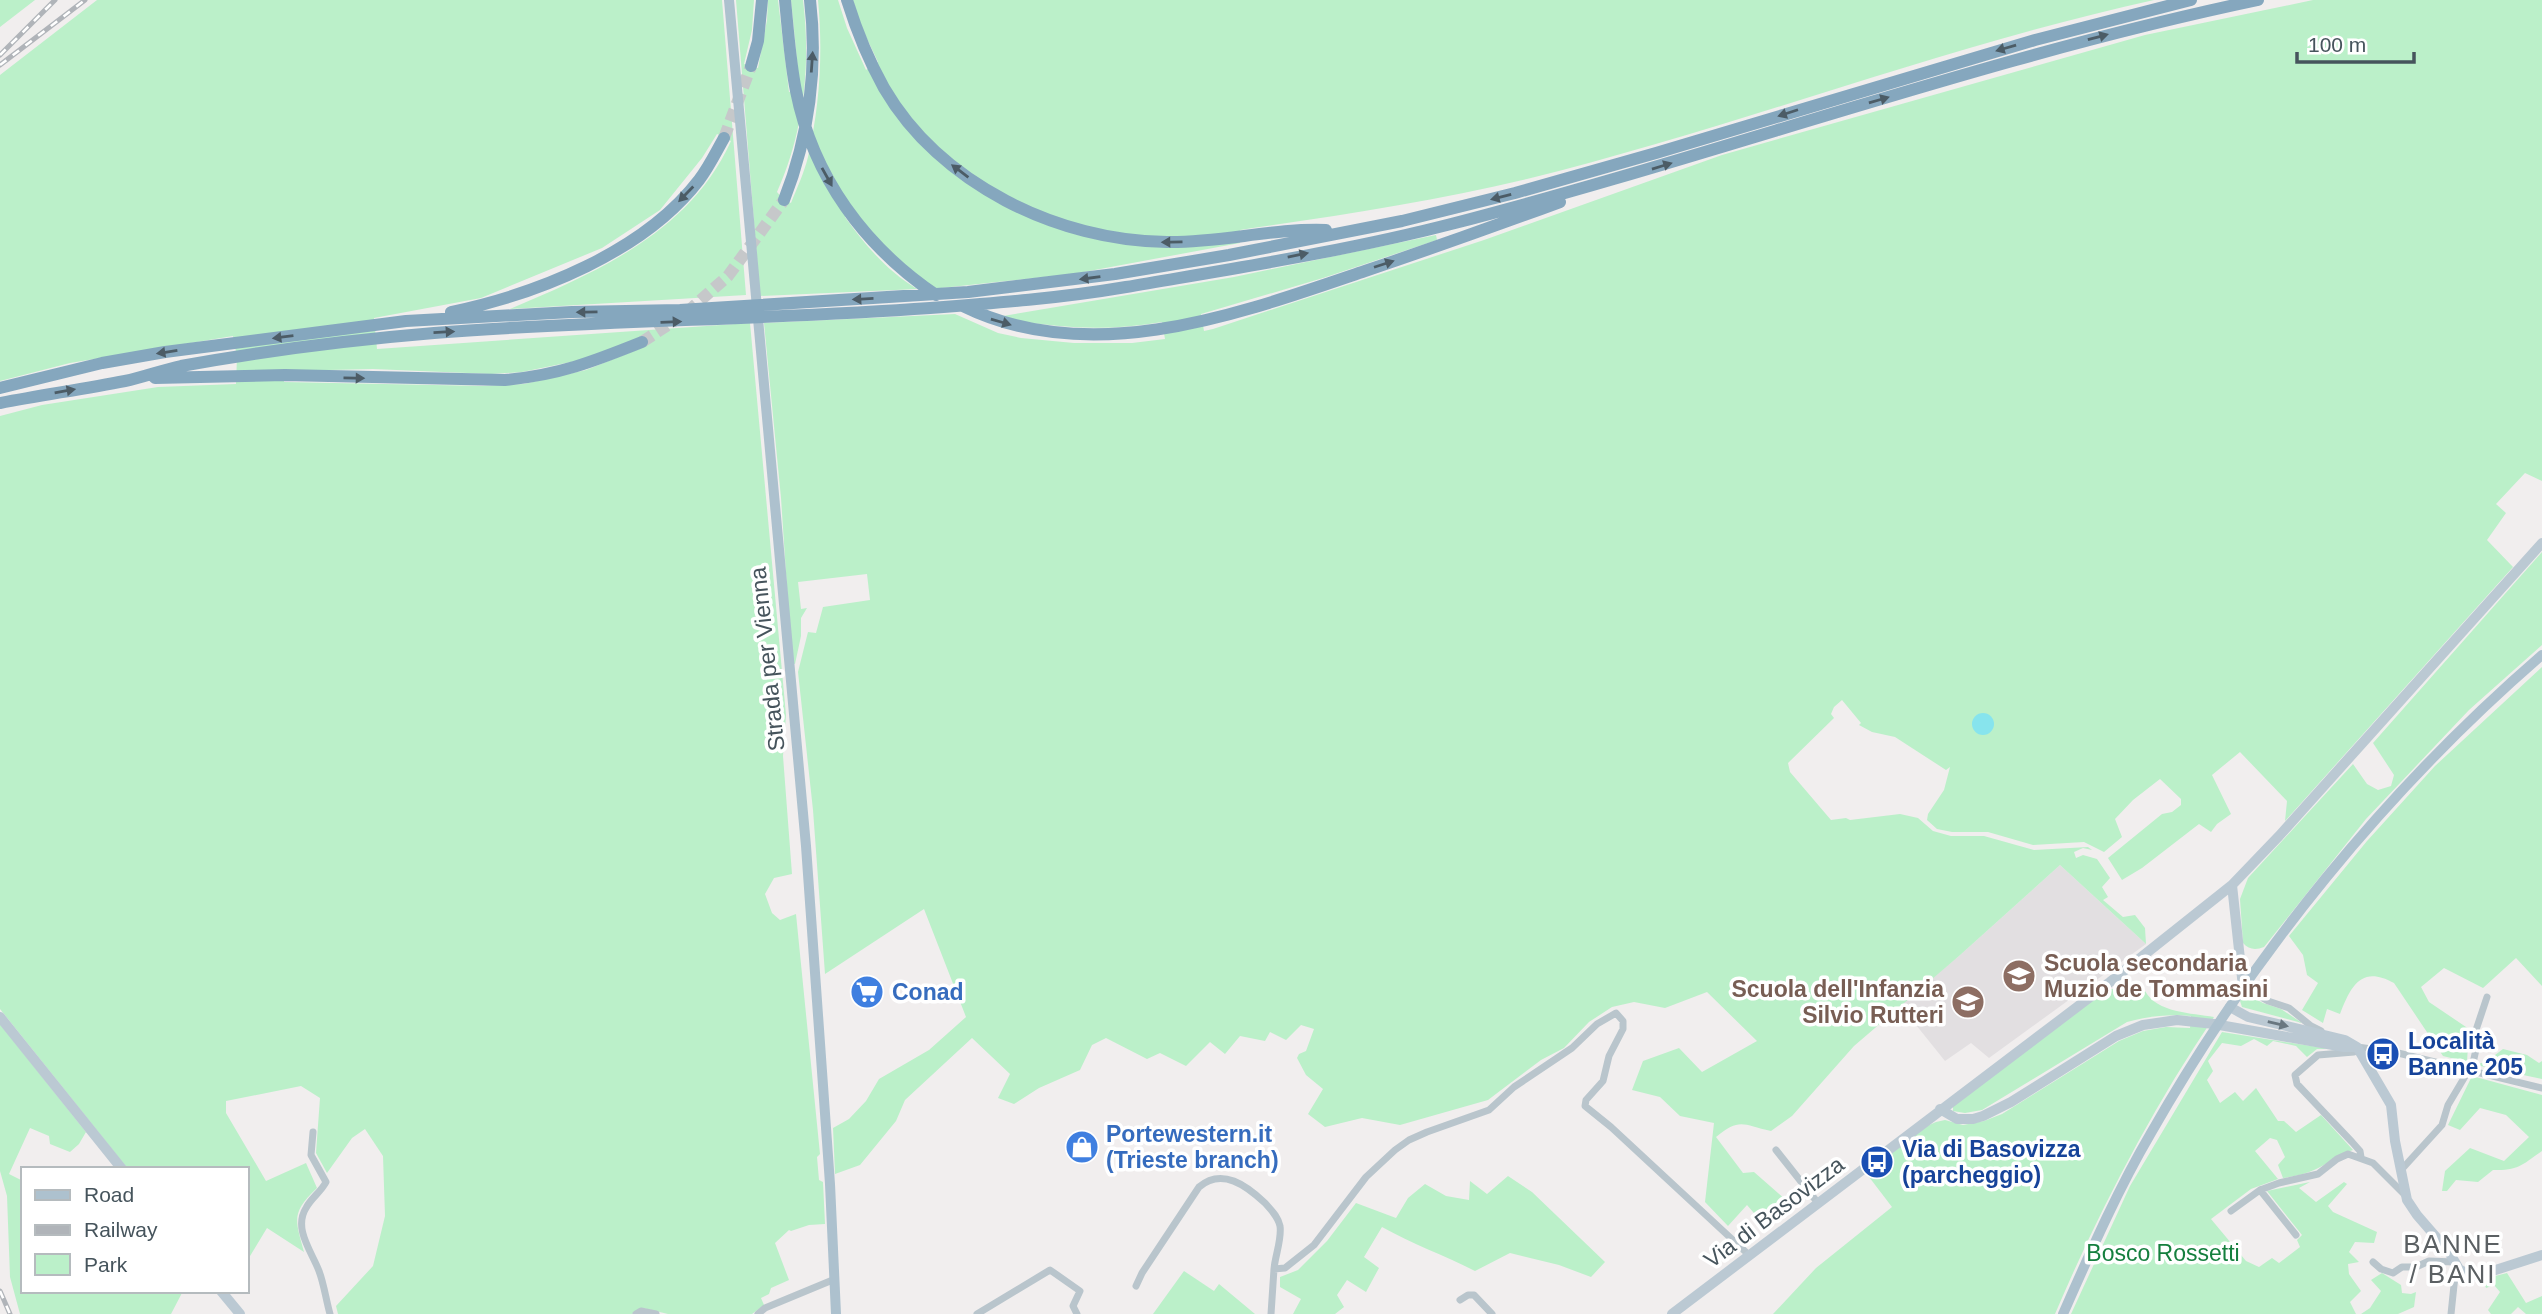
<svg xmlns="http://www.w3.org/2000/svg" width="2542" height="1314" viewBox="0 0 2542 1314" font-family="Helvetica,sans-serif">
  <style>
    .education { fill: #e2dfe1 }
    .green { fill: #bbf0c9; fill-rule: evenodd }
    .water { fill: #87e4ed }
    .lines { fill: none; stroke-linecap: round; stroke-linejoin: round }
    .highway-tunnel { stroke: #c6c8ca; stroke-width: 12; stroke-dasharray: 12 6; stroke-linecap: butt }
    .street { stroke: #b9c5cc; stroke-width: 7 }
    .secondary { stroke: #bbc9d3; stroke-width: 10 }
    .primary { stroke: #adc1ce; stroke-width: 10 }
    .highway { stroke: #85a7be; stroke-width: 12 }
    .rail-casing { stroke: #b0b4b9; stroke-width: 5 }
    .rail { stroke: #fff; stroke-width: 2.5; stroke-dasharray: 8; stroke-linecap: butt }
    .oneway { fill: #4c5c66 }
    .oneway2 { fill: #697780 }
    .labels { text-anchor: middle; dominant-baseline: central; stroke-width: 7; stroke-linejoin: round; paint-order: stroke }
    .street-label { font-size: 23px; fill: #46545c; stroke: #fff }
    .education-label { font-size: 23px; font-weight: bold; fill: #785e54; stroke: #fff; text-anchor: start }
    .shop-label { font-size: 23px; font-weight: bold; fill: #366cbe; stroke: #fff; text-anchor: start }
    .transit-label { font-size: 23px; font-weight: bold; fill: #164399; stroke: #fff; text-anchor: start }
    .park-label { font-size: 23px; fill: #157f3e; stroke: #fff }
    .quarter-label { font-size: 26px; letter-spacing: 2px; fill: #5b6063; stroke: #fff }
  </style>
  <rect width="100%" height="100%" fill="#f1eeee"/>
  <path class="education" d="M2060 865 2146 944 1989 1058 1971 1043 1945 1061 1900 1005 1959 956Z"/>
  <path class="green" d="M0 0H35L0 27Z
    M97 0H722L746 295 510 309C597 272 690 232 731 141L717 134 702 158 660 210 602 248 481 298 374 318 377 349 750 323 786 715 783 756 792 874 774 878 765 894 772 913 780 920 796 914 820 1154 817 1157 819 1180 823 1182 825 1224 809 1225 791 1231 789 1230 775 1243 789 1280 771 1288 769 1294 761 1298 764 1305 752 1314H668L643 1308 632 1314H338L336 1306 373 1266 385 1216 383 1156 365 1129 352 1138 327 1173 316 1153 320 1098 301 1086 226 1101V1113L266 1181 306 1163 317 1188C291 1213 295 1219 304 1252L267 1228 247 1261V1169H128L0 1009V416L42 405 158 387 236 384 237 357 233 336 70 363 0 381V75ZM644 347 586 370 524 384 483 386 284 382V371L373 369 491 374 522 372Z
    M736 0H754L752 30 744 64 758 68 767 20 768 0H778L789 92 800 90 791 0H803C811 65 804 132 777 192L784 200 791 203C797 188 804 173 808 157 820 105 823 52 818 0H838L847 28 866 70 878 62 860 24 853 0H2154C1941 47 1738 127 1527 179 1432 202 1335 216 1240 230V243L1073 274 932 289 882 245 853 211 845 217C866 246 886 270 917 289L760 296Z
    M2313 0H2542V481L2525 473 2496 504 2506 513 2487 540 2513 567 2285 821 2287 801 2240 752 2212 775 2231 814 2217 824 2211 832 2199 824 2142 868 2122 880 2108 858 2162 814 2172 812 2181 805V799L2160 779 2133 800 2115 819 2122 837 2104 852 2084 842 2033 845 1988 832H1952L1937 829 1927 820 1928 814 1944 790 1950 767 1946 770 1895 737 1872 732 1859 725 1861 723 1842 700 1834 707 1831 714 1834 718 1788 763 1790 772 1831 820 1846 818 1850 820 1900 814 1918 818 1933 831 1951 836H1984L2034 850 2088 847 2092 850 2083 848 2074 852 2076 858 2083 855 2097 859 2110 878 2102 887 2108 897 2103 900 2123 917 2135 915 2145 928 2146 944 2060 865 1959 956 1854 1046 1792 1116 1771 1131C1743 1125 1740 1117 1716 1137L1743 1173 1754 1172 1794 1207 1766 1227 1747 1205 1728 1226 1705 1202 1714 1123 1680 1116 1660 1097 1632 1090 1643 1061 1679 1048 1702 1072 1757 1041 1707 992 1665 1008 1634 1002 1612 1007 1589 1022 1564 1048 1541 1060 1488 1100 1400 1125 1362 1118 1325 1127 1308 1114 1323 1089 1306 1075 1297 1058 1299 1054 1306 1051 1314 1029 1301 1025 1286 1040 1270 1032 1265 1041 1240 1036 1225 1054 1210 1042 1186 1066 1160 1053 1147 1059 1106 1038 1092 1045 1080 1070 1039 1088 1014 1104 998 1098 1010 1074 972 1038 905 1100 896 1121 860 1165 835 1174 833 1128 849 1119 866 1101 879 1079 929 1050 966 1017 924 909 825 974 813 810 798 672 808 632 816 633 823 607 870 600 867 574 798 582 801 609 807 608 801 618V636L795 664 792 663 781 498 764 323 955 314 998 333 1021 338 1074 343H1132L1165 339 1162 322C1107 332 1052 328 997 317L1234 277 1436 235 1437 240 1323 278 1201 314 1204 331 1213 329 1484 240 1722 155 2145 35Z
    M2542 552V645L2469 710 2366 819 2264 947C2256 950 2249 950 2243 943L2240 899 2248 878 2353 764 2367 784 2378 790 2391 786 2394 775 2373 743Z
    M2542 667V986L2516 958 2483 988 2444 968 2421 987 2429 1002 2469 1029 2467 1062 2443 1056 2394 983C2362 965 2351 985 2340 1014L2327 1009 2323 1023 2302 1010 2318 983 2307 975 2303 955 2289 936 2367 841 2435 766Z
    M2121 988 2145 991C2157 1013 2192 1013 2214 1017 2151 1110 2099 1211 2055 1314H1773L1816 1268 1892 1207 1866 1173 1927 1126 1936 1122 1945 1120 1963 1125 1984 1121 2002 1114 2119 1041 2143 1031 2166 1027 2190 1028 2191 1016C2168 1014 2149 1016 2127 1022L1982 1110 1965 1113 1953 1111V1106L2105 990Z
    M2246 994 2263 1003 2281 1009 2302 1023 2242 1007 2240 1001Z
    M0 1024 86 1132 79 1144 70 1152 50 1144 49 1136 30 1128 9 1174 23 1181V1291H183L171 1314H20L10 1277 7 1196 0 1171Z
    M2222 1032 2330 1049H2317L2307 1057 2296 1046 2273 1041 2267 1046 2254 1039 2241 1046 2222 1043 2208 1061 2213 1071 2207 1080 2220 1103 2235 1092 2243 1101 2256 1088 2278 1121H2284L2296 1132 2321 1115 2353 1150C2340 1154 2333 1160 2322 1166 2310 1173 2297 1176 2283 1178L2278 1165 2285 1157 2277 1140 2270 1138 2255 1151 2278 1179 2251 1189 2211 1219 2246 1261 2259 1267 2272 1258 2279 1263 2300 1247 2297 1240 2302 1235 2267 1191 2310 1182 2299 1188 2316 1202 2344 1182 2347 1184 2328 1206 2333 1212 2377 1232 2374 1243 2355 1242 2349 1252 2359 1262 2348 1264 2349 1274 2361 1291 2350 1302 2356 1314H2071L2130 1186Z
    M2503 1049 2527 1055 2539 1063 2542 1061V1079L2476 1065 2487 1061Z
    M2472 1076 2542 1095V1151C2523 1164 2519 1171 2493 1170L2478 1182 2456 1180 2447 1191H2442L2445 1171 2470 1148 2504 1161 2529 1137 2506 1115 2480 1108 2460 1130 2448 1125Z
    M1508 1176 1532 1192 1605 1262 1591 1277 1559 1265 1510 1253 1475 1271C1444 1255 1412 1244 1382 1227L1364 1257 1379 1268 1366 1292 1347 1280 1337 1295 1344 1307 1335 1314H1293L1301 1299 1280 1287V1277L1298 1270 1327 1241 1356 1203 1396 1218 1408 1198 1425 1184 1446 1196 1469 1200 1470 1181 1487 1194Z
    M1184 1271 1214 1291 1219 1284 1255 1314H1153Z
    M2382 1273 2401 1285 2402 1293 2411 1294 2416 1292 2414 1307 2398 1314H2361L2370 1308 2381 1291 2371 1280Z
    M2507 1273 2526 1303 2542 1296V1314H2526L2518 1307 2511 1314H2491L2488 1310 2500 1292 2494 1285 2486 1288 2483 1279Z"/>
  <path class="water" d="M1972 724a11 11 0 1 1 22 0a11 11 0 1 1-22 0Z"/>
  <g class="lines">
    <path class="highway-tunnel" d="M724 138 751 66
      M642 342 686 313 728 276 784 200"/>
    <path class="street" d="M2243 987 2268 1001 2289 1008 2311 1026 2321 1031
      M313 1132 311 1155 326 1182C321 1192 311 1198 306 1208 293 1229 312 1252 319 1271 324 1284 326 1300 330 1314
      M1776 1150 1818 1203
      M2361 1157 2360 1151 2352 1142 2297 1084 2295 1075 2318 1055 2354 1052 2357 1047 2394 1052 2542 1088
      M2402 1169 2442 1125 2448 1105 2473 1063 2477 1045 2476 1030 2487 997
      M2260 1190 2296 1235
      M2231 1211 2260 1190 2279 1183 2318 1174 2337 1159 2348 1154 2373 1163 2404 1194
      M2373 1262 2381 1269 2393 1273 2402 1267H2416L2429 1261 2454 1262
      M1136 1286 1142 1273 1199 1187C1222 1167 1247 1186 1265 1203 1271 1210 1278 1216 1280 1226 1282 1239 1275 1256 1274 1269
      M1460 1300 1468 1295H1474L1492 1314
      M636 1314 641 1311 656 1314
      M758 1314 765 1308 835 1279
      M977 1314 1050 1270 1080 1291 1073 1306 1077 1314
      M1271 1314 1274 1269 1285 1268 1314 1245 1366 1177 1395 1150 1409 1140 1427 1132 1489 1110 1514 1087 1572 1048 1597 1024 1616 1013 1623 1021V1029L1609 1056 1603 1081 1586 1100 1585 1106 1611 1127 1749 1255
      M2451 1314 2456 1266"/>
    <path class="secondary" d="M2232 885 2243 987
      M2230 1007 2248 1017 2345 1040 2357 1047 2391 1105 2395 1141 2407 1200 2417 1215 2449 1252 2459 1269 2467 1274 2477 1276 2542 1255
      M0 1017 122 1169
      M1940 1109 1957 1119H1973L1983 1116 2011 1102 2116 1036 2143 1025 2177 1020 2214 1024 2344 1047H2356
      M221 1291 240 1314
      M1672 1314 2110 982 2232 885 2279 836 2542 543"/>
    <path class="primary" d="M729 0 806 846 830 1184 836 1314
      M2063 1314C2090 1253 2117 1191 2151 1133 2253 954 2386 790 2542 655"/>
    <path class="highway" d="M785 0C788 30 790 61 796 91 813 177 865 247 936 295
      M847 0C856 29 869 61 884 88 940 184 1058 241 1167 242 1220 243 1273 228 1326 230
      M751 66 758 41 762 0
      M784 200C809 137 818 67 810 0
      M963 306C1091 369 1239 314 1365 271 1430 249 1495 226 1560 202
      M451 312C537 294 644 252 699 180 709 167 716 152 724 138
      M155 378 285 375 505 380C559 375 592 362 642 342
      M0 388 102 363 165 352 406 321 572 312 680 310 968 292 1115 274 1229 255 1402 221 1515 193 1656 153 2035 40 2191 0
      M0 403C42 395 84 389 125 381 144 377 162 370 181 366 264 351 349 340 434 333 599 320 765 320 930 308 996 303 1062 298 1126 287 1236 268 1347 251 1455 223 1724 153 1986 57 2258 0"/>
    <defs>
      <path id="rail" d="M0 55 55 0
        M0 65 85 0
        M0 1291 10 1314"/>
    </defs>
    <use href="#rail" class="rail-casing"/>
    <use href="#rail" class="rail"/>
  </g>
  <defs><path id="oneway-solid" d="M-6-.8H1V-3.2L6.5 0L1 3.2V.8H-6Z" transform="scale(1.75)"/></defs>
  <g class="oneway">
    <use href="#oneway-solid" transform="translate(2098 37) rotate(-15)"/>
    <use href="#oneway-solid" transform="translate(2006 48) rotate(164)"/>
    <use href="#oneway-solid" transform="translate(812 62) rotate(-86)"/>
    <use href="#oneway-solid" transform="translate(1879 100) rotate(-16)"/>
    <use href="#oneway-solid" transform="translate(1788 113) rotate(162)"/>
    <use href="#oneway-solid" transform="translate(1662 166) rotate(-17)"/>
    <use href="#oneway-solid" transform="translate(960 171) rotate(-143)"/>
    <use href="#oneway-solid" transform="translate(827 177) rotate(61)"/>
    <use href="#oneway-solid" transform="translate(686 194) rotate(134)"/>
    <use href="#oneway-solid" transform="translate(1501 197) rotate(166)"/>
    <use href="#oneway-solid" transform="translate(1172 242) rotate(179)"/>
    <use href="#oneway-solid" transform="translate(1298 255) rotate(-11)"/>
    <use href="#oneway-solid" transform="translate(1384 264) rotate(-18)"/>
    <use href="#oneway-solid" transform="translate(1090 278) rotate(172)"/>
    <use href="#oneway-solid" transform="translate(863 299) rotate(177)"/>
    <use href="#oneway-solid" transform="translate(587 312) rotate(179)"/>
    <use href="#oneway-solid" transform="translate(671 322) rotate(-2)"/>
    <use href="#oneway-solid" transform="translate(1001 322) rotate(16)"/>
    <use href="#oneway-solid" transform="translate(444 332) rotate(-3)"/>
    <use href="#oneway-solid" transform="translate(283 337) rotate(173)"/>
    <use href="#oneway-solid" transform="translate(167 352) rotate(171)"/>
    <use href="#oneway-solid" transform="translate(354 378) rotate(1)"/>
    <use href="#oneway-solid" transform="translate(65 391) rotate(-10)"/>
  </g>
  <use class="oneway2" href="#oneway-solid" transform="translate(2278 1024) rotate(13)"/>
  <defs>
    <symbol id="school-disc" viewBox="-11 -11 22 22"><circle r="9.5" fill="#8d6e63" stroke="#fff"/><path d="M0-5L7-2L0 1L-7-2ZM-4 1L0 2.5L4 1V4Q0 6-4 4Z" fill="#fff"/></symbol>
    <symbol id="supermarket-disc" viewBox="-11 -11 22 22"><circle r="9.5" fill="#3f7fe0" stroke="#fff"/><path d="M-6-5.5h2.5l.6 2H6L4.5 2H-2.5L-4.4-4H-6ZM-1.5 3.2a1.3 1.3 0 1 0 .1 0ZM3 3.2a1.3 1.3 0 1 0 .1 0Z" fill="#fff"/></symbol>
    <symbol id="bus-disc" viewBox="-11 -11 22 22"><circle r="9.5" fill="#1a4fb4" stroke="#fff"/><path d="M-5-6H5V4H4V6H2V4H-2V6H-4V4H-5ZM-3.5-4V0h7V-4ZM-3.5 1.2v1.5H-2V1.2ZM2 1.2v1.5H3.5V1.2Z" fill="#fff"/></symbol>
    <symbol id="shop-disc" viewBox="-11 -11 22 22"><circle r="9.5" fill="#3f7fe0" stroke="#fff"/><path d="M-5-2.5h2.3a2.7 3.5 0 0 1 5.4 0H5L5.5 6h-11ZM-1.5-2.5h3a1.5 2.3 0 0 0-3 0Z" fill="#fff"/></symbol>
  </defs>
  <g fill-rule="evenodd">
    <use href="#school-disc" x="2000" y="957" width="38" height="38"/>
    <use href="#supermarket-disc" x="848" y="973" width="38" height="38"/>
    <use href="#school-disc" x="1949" y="983" width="38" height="38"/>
    <use href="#bus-disc" x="2364" y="1035" width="38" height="38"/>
    <use href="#shop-disc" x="1063" y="1128" width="38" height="38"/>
    <use href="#bus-disc" x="1858" y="1143" width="38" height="38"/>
  </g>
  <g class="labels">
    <g class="street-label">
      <text transform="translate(767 659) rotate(-96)">Strada per Vienna</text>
      <text transform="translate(1774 1212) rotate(-37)">Via di Basovizza</text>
    </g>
    <g class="education-label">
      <text x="2044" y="963">Scuola secondaria<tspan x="2044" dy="26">Muzio de Tommasini</tspan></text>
      <text x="1944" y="989" text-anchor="end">Scuola dell'Infanzia<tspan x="1944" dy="26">Silvio Rutteri</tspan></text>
    </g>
    <g class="shop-label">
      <text x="892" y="992">Conad</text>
      <text x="1106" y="1134">Portewestern.it<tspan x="1106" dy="26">(Trieste branch)</tspan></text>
    </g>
    <g class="transit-label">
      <text x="2408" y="1041">Località<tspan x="2408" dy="26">Banne 205</tspan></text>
      <text x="1902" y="1149">Via di Basovizza<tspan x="1902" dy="26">(parcheggio)</tspan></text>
    </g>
    <g class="park-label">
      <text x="2163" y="1253">Bosco Rossetti</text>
    </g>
    <g class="quarter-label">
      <text x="2453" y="1244">BANNE<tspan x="2453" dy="30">/ BANI</tspan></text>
    </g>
  </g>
  <rect x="21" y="1167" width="228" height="126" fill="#ffffff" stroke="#b5bbbe" stroke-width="2"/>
  <rect x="35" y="1190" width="35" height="10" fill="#adc1ce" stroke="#b5bbbe" stroke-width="2"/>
  <text x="84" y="1202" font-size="21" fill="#46545c">Road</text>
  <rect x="35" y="1225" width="35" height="10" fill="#b0b4b9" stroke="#b5bbbe" stroke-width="2"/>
  <text x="84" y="1237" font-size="21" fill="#46545c">Railway</text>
  <rect x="35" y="1254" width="35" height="21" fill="#bbf0c9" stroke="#b5bbbe" stroke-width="2"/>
  <text x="84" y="1272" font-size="21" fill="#46545c">Park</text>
  <path d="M2297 52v10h117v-10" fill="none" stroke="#46545c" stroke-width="3.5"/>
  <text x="2308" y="52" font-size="21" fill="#46545c" stroke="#ffffff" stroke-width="5" paint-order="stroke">100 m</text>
</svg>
